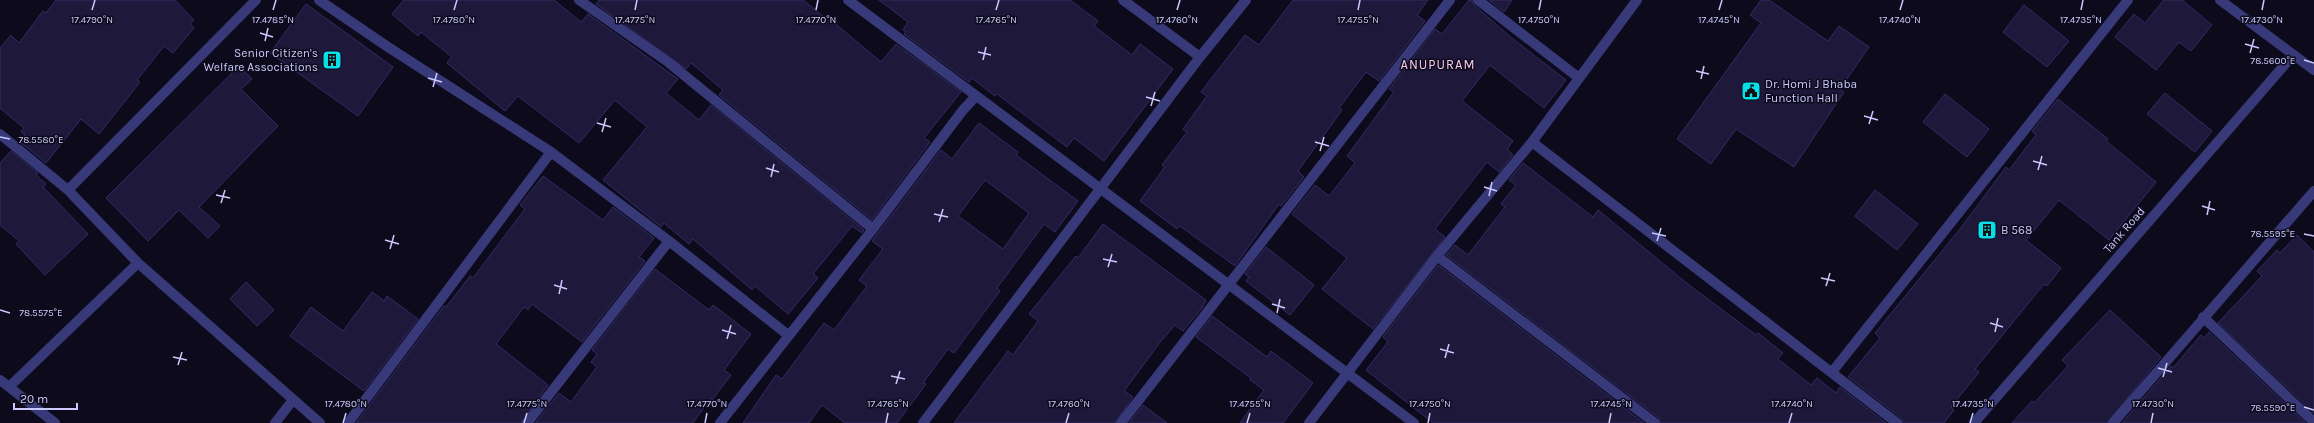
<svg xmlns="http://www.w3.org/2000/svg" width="2314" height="423" viewBox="0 0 2314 423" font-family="Karla,sans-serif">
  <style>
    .building { fill: #1e183b; stroke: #342b66; fill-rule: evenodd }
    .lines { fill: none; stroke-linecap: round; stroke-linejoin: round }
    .minor { stroke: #383979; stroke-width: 10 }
    .ticks { fill: none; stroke: #cbc8fd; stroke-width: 1.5 }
    .labels { text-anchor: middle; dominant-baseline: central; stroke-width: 3; stroke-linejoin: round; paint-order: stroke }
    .poi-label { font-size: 12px; fill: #cbc8fd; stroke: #0d0b1b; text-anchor: start }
    .street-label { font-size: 12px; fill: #cbc8fd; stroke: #0d0b1b }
    .neighbourhood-label { font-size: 13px; letter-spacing: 1px; fill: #fdc9ed; stroke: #0d0b1b }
    .ticks-label { font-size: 10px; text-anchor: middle; fill: #cbc8fd; stroke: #0d0b1b; stroke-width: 3; stroke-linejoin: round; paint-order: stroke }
  </style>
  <rect width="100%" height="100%" fill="#0d0b1b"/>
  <path class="building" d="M56 0H175L194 20 190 24 194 28 173 53 164 46 137 80 140 82 99 134 81 119 46 163 19 141 25 135 21 132 24 128 0 108V48L11 35 19 43 43 11 46 13Z
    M404 0H554L581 22 588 14 678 79 666 93 699 120 711 105 864 230 862 233 852 226 813 274 818 278 788 314 755 286 752 290 693 239 689 244 664 223 661 227 603 180 647 127 615 100 579 143 518 96 505 111 447 63 452 57 421 32 418 36 392 14Z
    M599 0H803L824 17 826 16 881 62 896 44 961 92 924 138 930 142 872 220 719 95 723 90 691 63 686 69 596 4Z
    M879 0H1070L1098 21 1094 26 1132 55 1140 44 1173 69 1104 161 1074 138 1067 147 997 94 995 96 972 78 969 82 904 34 906 32 903 30 908 22Z
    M1293 0H1428L1417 15 1425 21 1379 81 1366 72 1339 108 1342 110 1298 171 1304 177 1281 206 1279 204 1235 266 1180 226 1177 229 1140 201 1165 167 1162 165 1187 132 1183 129 1207 96 1201 92 1218 70 1245 35 1259 45Z
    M1469 0H1472L1474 5 1513 39 1566 80 1544 108 1490 65 1462 101 1513 141 1507 149 1513 155 1499 172 1487 162 1462 194 1435 229 1445 237 1373 329 1322 289 1347 258 1292 214 1315 185 1329 196 1355 163 1347 156 1394 92 1389 89 1435 29 1442 34Z
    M1489 0H1512L1504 12Z
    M1761 0H1769L1828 41 1839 26 1869 47 1840 89 1844 92 1794 167 1736 129 1711 164 1677 139 1761 23 1750 15Z
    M2164 0H2182L2212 25 2191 51 2179 42 2156 70 2115 37 2134 14 2145 23Z
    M306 4 393 67 358 116 270 53Z
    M2024 5 2069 41 2047 67 2003 32Z
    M239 66 252 79 241 89 278 126 199 207 220 226 208 238 179 210 148 241 106 198Z
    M2165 93 2212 131 2195 152 2147 114Z
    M1945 94 1989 129 1967 157 1923 122Z
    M2058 99 2108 139 2106 141 2156 182 2109 240 2059 200 2026 240 2061 268 2047 286 2044 284 1975 369 1979 372 1951 407 1954 410 1944 423H1903L1901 418 1848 377 1880 338 1875 333 1960 229 2006 167 2009 170 2036 135 2032 131Z
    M979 123 1018 152 1016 155 1078 201 1055 232 1044 224 997 288 1000 291 954 353 948 349 923 383 926 384 897 423H845L822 405 809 423H743L776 375 782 379 824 323 834 330 867 286 859 280 883 249 872 241 941 150 952 159ZM985 180 1029 213 1003 249 958 216Z
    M11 151 38 173 36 175 46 184 43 187 88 234 45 275 16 244 19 241 0 225V163Z
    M1523 163 1593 217 1598 210 1689 285 1756 335 1758 333 1783 353 1778 359 1811 385 1817 378 1836 393 1840 387 1886 423H1661L1659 418 1446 255 1455 245 1468 255 1505 207 1501 204 1516 185 1509 180Z
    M543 176 603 220 613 207 654 238 639 257 645 261 582 342 532 304 528 310 524 307 496 344 548 385 521 423H356L444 306 446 307 470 276 473 278 525 209 520 205Z
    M1875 190 1918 224 1897 250 1855 216Z
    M1103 224 1206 300 1202 308 1183 331 1175 325 1161 341 1124 391 1133 397 1115 423H954L1008 351 1013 355 1038 321 1029 314 1076 256 1078 258Z
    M2297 235 2314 252V413L2218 323 2262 276 2257 271 2277 250 2280 253Z
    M1266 247 1314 285 1290 315 1246 281 1249 277 1245 274Z
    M1438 265 1644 423H1433L1366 370 1388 342 1383 337Z
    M655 269 709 310 713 305 751 334 724 370 731 375 712 400 711 398 693 423H535L559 393 571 402 597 367 591 362 597 354 592 350Z
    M246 282 274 310 257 326 230 299Z
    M372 292 384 301 387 296 418 319 364 391 290 336 311 307 343 331Z
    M2110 310 2161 357 2107 423H2012L2032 401 2034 403 2068 366 2062 360Z
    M1212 316 1267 357 1271 351 1313 383 1283 423H1240L1264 390 1250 380 1251 378 1196 337Z
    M2209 332 2306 423H2122L2171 366 2173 368 2201 335 2204 338Z
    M1143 405 1167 423H1129Z"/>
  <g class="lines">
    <path class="minor" d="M319 0 388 47 551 152 669 241 788 335
      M579 0 668 62 873 229
      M848 0 1414 423
      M1123 0 1200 57
      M1478 0 1579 78
      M2220 0 2314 70
      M0 134 68 190 138 263 320 423
      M1532 142 1897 423
      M68 190 256 0
      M1437 256 1655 423
      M2203 317 2314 422
      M1832 372 2128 0
      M0 380 55 423
      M9 387 138 263
      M275 423 293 400
      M348 423 551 152
      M527 423 669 241
      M720 423 873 229 963 110 976 96
      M923 423 1200 57 1246 0
      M1121 423 1450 0
      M1309 423 1437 256 1532 142 1637 0
      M1974 423 2293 55
      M2113 423 2314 191"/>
  </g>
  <path class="ticks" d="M92 10 95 0M273 10 276 0M454 10 457 0M635 10 637 0M816 10 818 0M996 10 999 0M1177 10 1180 0M1358 10 1360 0M1539 10 1541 0M1719 10 1722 0M1900 10 1903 0M2081 10 2083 0M2262 10 2264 0M260 33 273 37M265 41 268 28M2245 44 2259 48M978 52 991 55M2250 53 2254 39M983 60 986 47M2304 60 2314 63M1696 71 1709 74M428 78 442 82M1701 79 1704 66M433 87 437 73M1146 97 1160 101M1151 106 1155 92M1864 116 1878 120M597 123 611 127M1869 124 1873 111M602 132 606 118M0 137 10 139M1315 142 1329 146M1320 151 1324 137M2033 161 2047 165M766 168 779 172M2038 170 2042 156M771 177 774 164M1484 187 1497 191M216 195 230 198M1489 196 1492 182M221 203 225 190M2202 206 2215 210M934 214 948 217M2207 215 2210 201M939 222 943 209M1652 233 1666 236M2304 234 2314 236M385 240 399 244M1657 241 1661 228M390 249 394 235M1103 259 1117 262M1108 267 1112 254M1821 278 1835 281M554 285 567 289M1826 286 1830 273M559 294 562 280M1272 304 1285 308M0 310 10 313M1277 313 1280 299M1990 323 2003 327M722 330 736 334M1995 332 1998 318M727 339 731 325M1440 349 1454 353M173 357 187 360M1445 358 1449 344M178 365 182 352M2158 368 2172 372M891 376 905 379M2163 377 2167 363M896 384 900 371M2304 407 2314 410M343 423 346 413M524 423 527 413M705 423 707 413M886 423 888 413M1066 423 1069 413M1247 423 1250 413M1428 423 1430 413M1609 423 1611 413M1789 423 1792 413M1970 423 1973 413M2151 423 2153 413"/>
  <defs>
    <symbol id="building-square" viewBox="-11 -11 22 22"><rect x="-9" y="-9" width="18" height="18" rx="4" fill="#08dee8" stroke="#0d0b1b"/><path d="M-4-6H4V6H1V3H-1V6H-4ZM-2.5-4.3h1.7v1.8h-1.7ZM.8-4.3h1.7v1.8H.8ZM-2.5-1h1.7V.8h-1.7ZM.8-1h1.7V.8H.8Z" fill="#111"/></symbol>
    <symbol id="civic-square" viewBox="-11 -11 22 22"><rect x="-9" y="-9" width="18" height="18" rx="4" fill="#08dee8" stroke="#0d0b1b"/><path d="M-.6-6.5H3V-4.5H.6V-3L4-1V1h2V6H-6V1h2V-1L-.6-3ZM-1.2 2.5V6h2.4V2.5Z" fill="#111"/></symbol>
  </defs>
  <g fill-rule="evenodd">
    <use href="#building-square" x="321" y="49" width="22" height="22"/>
    <use href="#civic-square" x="1740" y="80" width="22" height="22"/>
    <use href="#building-square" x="1976" y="219" width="22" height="22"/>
  </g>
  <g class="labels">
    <g class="poi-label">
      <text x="318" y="53" text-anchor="end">Senior Citizen's<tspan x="318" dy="14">Welfare Associations</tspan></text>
      <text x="1765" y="84">Dr. Homi J Bhaba<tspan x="1765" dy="14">Function Hall</tspan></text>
      <text x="2001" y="230">B 568</text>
    </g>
    <g class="street-label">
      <text transform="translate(2124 230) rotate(-49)">Tank Road</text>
    </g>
    <g class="neighbourhood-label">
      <text x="1438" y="64">ANUPURAM</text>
    </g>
  </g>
  <g class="ticks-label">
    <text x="273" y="23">17.4785°N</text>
    <text x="454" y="23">17.4780°N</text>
    <text x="635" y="23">17.4775°N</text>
    <text x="816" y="23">17.4770°N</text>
    <text x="996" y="23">17.4765°N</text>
    <text x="1358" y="23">17.4755°N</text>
    <text x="1719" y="23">17.4745°N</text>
    <text x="1900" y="23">17.4740°N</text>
    <text x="2081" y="23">17.4735°N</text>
    <text x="2262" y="23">17.4730°N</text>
    <text x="92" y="23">17.4790°N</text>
    <text x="1177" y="23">17.4760°N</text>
    <text x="1539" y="23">17.4750°N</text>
    <text x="2273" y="64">78.5600°E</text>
    <text x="41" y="143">78.5580°E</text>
    <text x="2273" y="237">78.5595°E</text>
    <text x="41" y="316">78.5575°E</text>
    <text x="346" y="407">17.4780°N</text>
    <text x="527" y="407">17.4775°N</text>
    <text x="707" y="407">17.4770°N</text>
    <text x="888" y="407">17.4765°N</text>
    <text x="1069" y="407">17.4760°N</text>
    <text x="1250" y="407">17.4755°N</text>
    <text x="1430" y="407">17.4750°N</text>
    <text x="1611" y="407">17.4745°N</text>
    <text x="1792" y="407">17.4740°N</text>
    <text x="1973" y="407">17.4735°N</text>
    <text x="2153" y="407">17.4730°N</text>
    <text x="2273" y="411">78.5590°E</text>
  </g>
  <path d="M14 403v6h63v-6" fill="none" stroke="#cbc8fd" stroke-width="2"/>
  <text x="20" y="403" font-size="12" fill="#cbc8fd" stroke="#0d0b1b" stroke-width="3" paint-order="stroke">20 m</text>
</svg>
